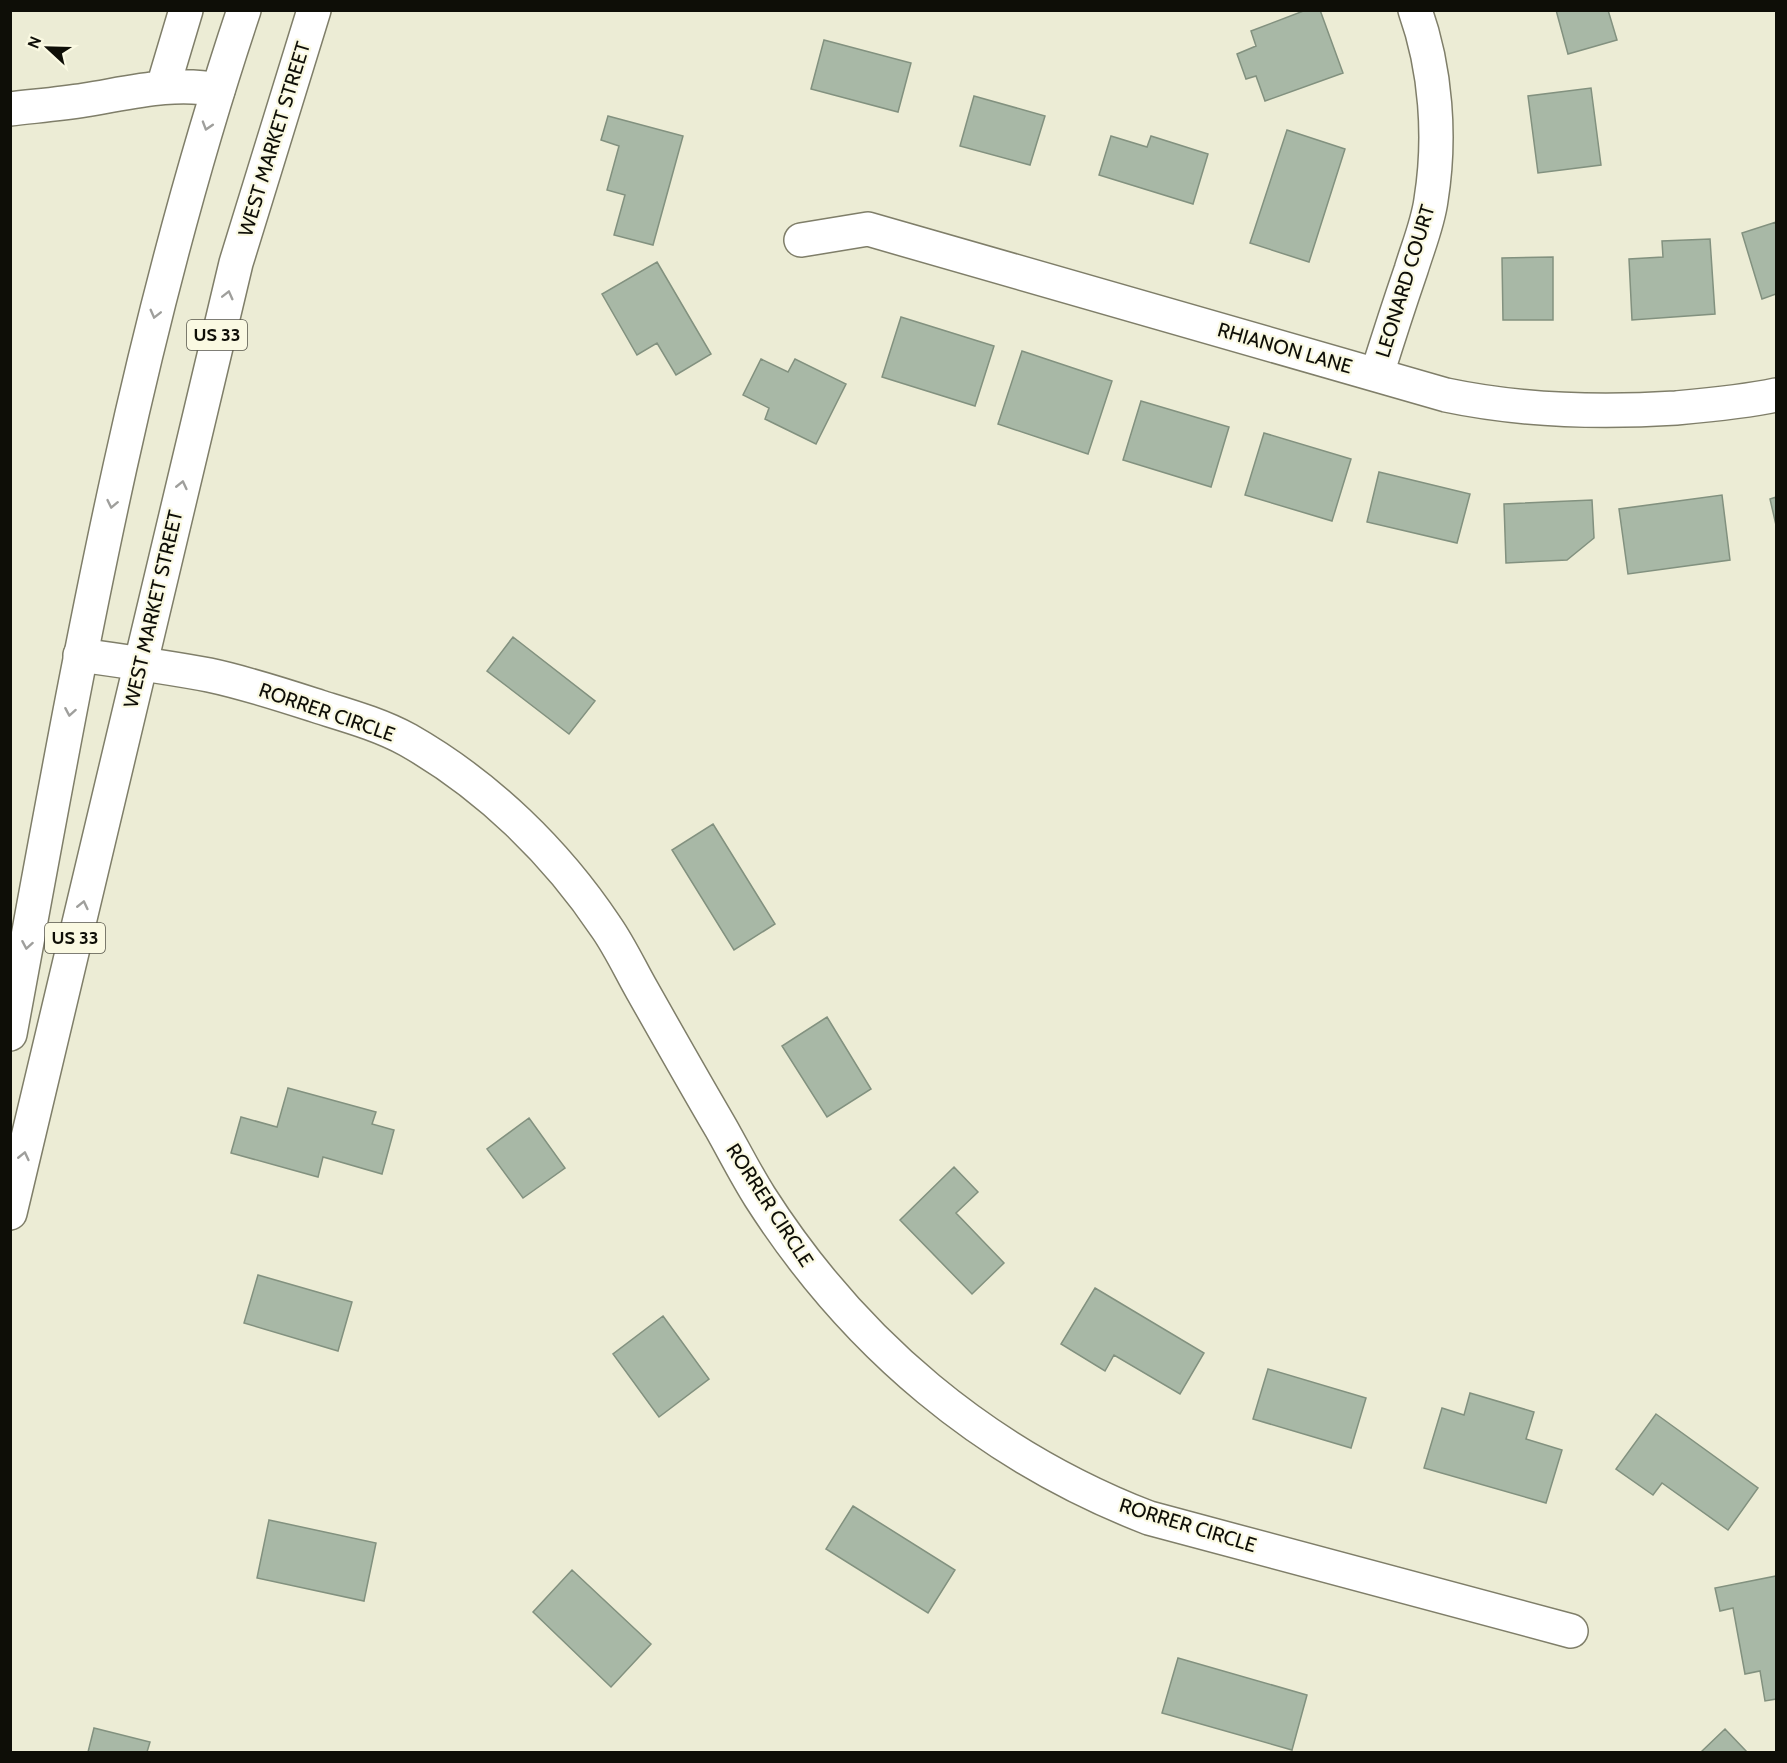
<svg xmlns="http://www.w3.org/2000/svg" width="1787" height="1763" viewBox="0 0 1787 1763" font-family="Cabin,sans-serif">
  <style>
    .building { fill: #a8b8a6; stroke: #82917f; stroke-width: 1.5 }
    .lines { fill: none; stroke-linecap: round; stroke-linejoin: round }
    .minor-casing { stroke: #7f7e69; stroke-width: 36 }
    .major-casing { stroke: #7f7e69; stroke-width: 36 }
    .minor { stroke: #fff; stroke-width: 33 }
    .major { stroke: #fff; stroke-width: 33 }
    .oneway { stroke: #9f9f9c }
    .labels { text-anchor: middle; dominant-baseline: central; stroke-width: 4.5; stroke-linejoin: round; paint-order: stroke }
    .shield { fill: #faf9e2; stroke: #555449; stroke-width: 1.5 }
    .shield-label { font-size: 18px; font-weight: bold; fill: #0e0e07 }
    .street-label { font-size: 20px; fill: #0e0e07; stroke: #faf9e2 }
  </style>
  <rect width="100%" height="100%" fill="#ececd5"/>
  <path class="building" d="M1306 10H1320L1343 73 1265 101 1256 76 1246 79 1237 54 1256 46 1251 31Z
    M1556 10H1608L1617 40 1568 54Z
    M824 40 911 63 898 112 811 89Z
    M1591 88 1601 165 1538 173 1528 96Z
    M974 96 1045 116 1030 165 960 146Z
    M608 116 683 136 653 245 614 235 625 195 607 190 619 146 601 140Z
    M1287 130 1345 149 1309 262 1250 243Z
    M1111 136 1147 147 1151 136 1208 154 1193 204 1099 175Z
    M1776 222V294L1762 299 1742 233Z
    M1710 239 1715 314 1632 320 1629 259 1663 257 1662 241Z
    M1553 257V320H1503L1502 258Z
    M657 262 711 354 676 375 657 343 637 355 602 294Z
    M901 317 994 346 975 406 882 377Z
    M1022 351 1112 381 1088 454 998 424Z
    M761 359 788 372 795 359 846 384 816 444 765 419 769 408 743 395Z
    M1141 401 1229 427 1211 487 1123 460Z
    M1264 433 1351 459 1332 521 1245 495Z
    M1379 472 1470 494 1457 543 1367 522Z
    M1722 495 1730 560 1628 574 1619 509Z
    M1776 497V525L1770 499Z
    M1592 500 1594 538 1567 560 1506 563 1504 504Z
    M513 637 595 701 569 734 487 671Z
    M713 824 775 924 734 950 672 850Z
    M827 1017 871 1089 827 1117 782 1046Z
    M288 1088 376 1112 372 1124 394 1130 382 1174 323 1157 318 1177 231 1153 241 1117 277 1127Z
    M529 1118 565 1168 523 1198 487 1149Z
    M954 1167 978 1192 956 1213 1004 1263 972 1294 900 1220Z
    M258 1275 352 1302 338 1351 244 1323Z
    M1095 1288 1204 1353 1180 1394 1114 1355 1105 1371 1061 1344Z
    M663 1316 709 1379 659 1417 613 1354Z
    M1268 1369 1366 1398 1351 1448 1253 1419Z
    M1470 1393 1534 1412 1526 1439 1562 1450 1546 1503 1424 1468 1442 1408 1464 1415Z
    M1656 1414 1758 1488 1728 1530 1662 1483 1653 1495 1616 1469Z
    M853 1506 955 1570 928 1613 826 1549Z
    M269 1520 376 1543 364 1601 257 1578Z
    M572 1570 651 1644 611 1687 533 1612Z
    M1776 1576V1699L1765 1701 1760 1671 1745 1674 1733 1608 1720 1611 1715 1588Z
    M1178 1658 1307 1695 1292 1750 1162 1713Z
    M94 1728 150 1742 147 1752H88Z
    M1725 1729 1747 1752H1701Z"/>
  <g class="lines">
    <defs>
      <path id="minor" d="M163 87 186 10
        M10 109C35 106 60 104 85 100 129 93 173 81 218 90
        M801 240 868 229 1446 395C1522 411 1598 413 1676 408 1709 405 1743 402 1776 395
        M1377 374C1388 339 1399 305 1411 270 1418 247 1428 223 1431 200 1441 138 1436 69 1415 10
        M80 655C123 661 167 667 209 675 247 683 283 695 320 707 349 716 381 725 408 740 487 785 556 852 606 927 620 947 630 969 642 990 668 1036 694 1082 721 1128 734 1151 746 1175 760 1197 854 1344 986 1455 1149 1518L1571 1631"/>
      <path id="major" d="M10 1034C74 689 132 343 244 10
        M10 1213 236 263 314 10"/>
    </defs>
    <use href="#minor" class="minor-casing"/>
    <use href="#major" class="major-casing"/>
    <use href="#minor" class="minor"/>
    <use href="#major" class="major"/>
  </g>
  <defs><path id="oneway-chevron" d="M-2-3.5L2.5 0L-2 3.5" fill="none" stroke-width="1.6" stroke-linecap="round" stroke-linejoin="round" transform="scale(1.5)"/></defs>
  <g class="oneway">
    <use href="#oneway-chevron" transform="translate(207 126) rotate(107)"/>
    <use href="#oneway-chevron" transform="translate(228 295) rotate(-76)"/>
    <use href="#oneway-chevron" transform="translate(155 314) rotate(104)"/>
    <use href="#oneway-chevron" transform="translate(182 485) rotate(-77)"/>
    <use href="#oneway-chevron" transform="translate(112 504) rotate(102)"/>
    <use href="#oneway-chevron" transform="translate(70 712) rotate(100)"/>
    <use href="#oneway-chevron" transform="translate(83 905) rotate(-77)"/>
    <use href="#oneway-chevron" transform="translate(27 945) rotate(100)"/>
    <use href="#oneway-chevron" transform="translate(24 1156) rotate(-77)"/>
  </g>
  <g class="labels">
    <g class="shield">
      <rect x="187" y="320" width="60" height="30" rx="4.5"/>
      <rect x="45" y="923" width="60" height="30" rx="4.5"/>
    </g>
    <g class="shield-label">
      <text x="217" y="335">US 33</text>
      <text x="75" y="938">US 33</text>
    </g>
    <g class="street-label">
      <text transform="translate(274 139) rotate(-73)">WEST MARKET STREET</text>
      <text transform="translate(1405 281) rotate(-73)">LEONARD COURT</text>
      <text transform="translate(1285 348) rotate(16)">RHIANON LANE</text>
      <text transform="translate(153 609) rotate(-77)">WEST MARKET STREET</text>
      <text transform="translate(327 712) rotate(19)">RORRER CIRCLE</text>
      <text transform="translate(770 1205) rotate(57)">RORRER CIRCLE</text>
      <text transform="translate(1188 1525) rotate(17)">RORRER CIRCLE</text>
    </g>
  </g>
  <rect width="1787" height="1763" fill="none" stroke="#0e0e07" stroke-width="24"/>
  <g transform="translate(48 48) rotate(292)" stroke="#faf9e2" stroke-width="4.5" paint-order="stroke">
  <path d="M0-4.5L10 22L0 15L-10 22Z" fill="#0e0e07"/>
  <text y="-9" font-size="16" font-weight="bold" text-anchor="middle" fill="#0e0e07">N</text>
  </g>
</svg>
